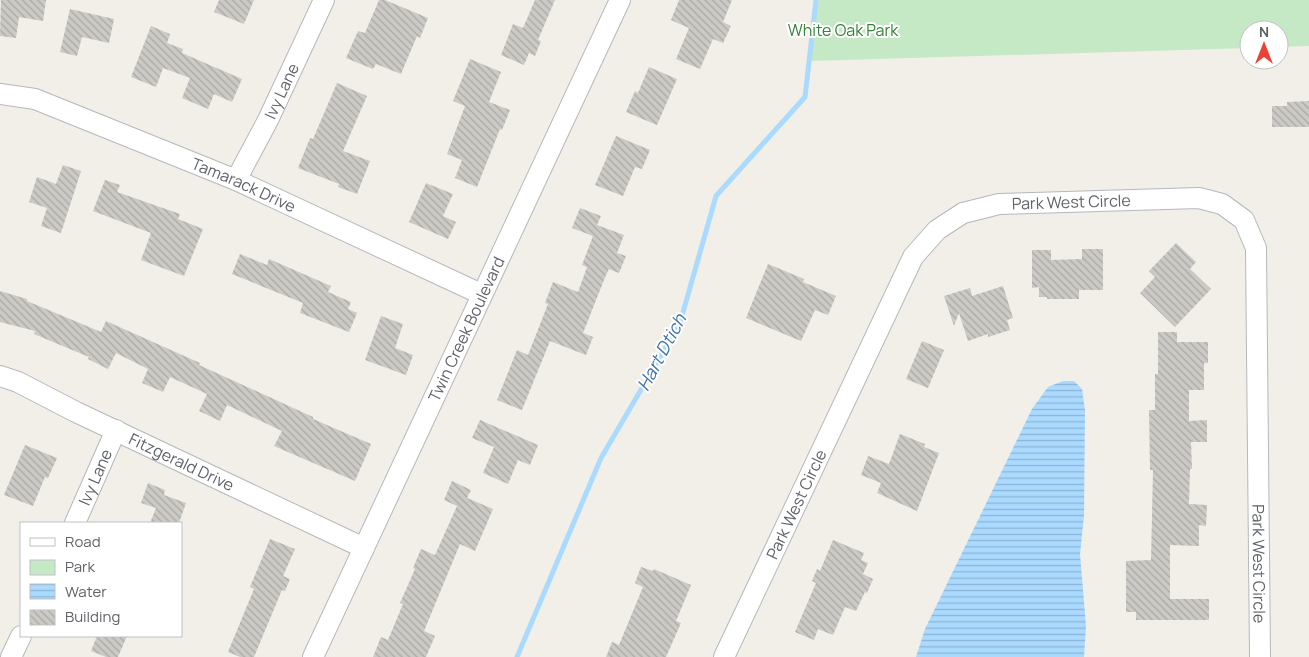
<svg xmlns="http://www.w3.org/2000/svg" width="1309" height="657" viewBox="0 0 1309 657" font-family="Manrope,sans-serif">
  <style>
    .park { fill: #c5e8c5 }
    .water { fill: url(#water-rules) }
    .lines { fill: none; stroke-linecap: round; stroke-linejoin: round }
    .stream { stroke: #aadaff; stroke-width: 5 }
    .building { fill: url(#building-back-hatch) }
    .minor-casing { stroke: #b5b8bc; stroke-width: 22 }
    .minor { stroke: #fff; stroke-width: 20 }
    .labels { text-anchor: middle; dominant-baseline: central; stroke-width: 4; stroke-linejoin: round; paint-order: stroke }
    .park-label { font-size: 16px; fill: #348238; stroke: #fff }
    .street-label { font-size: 16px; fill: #5f6368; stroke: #fff }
    .water-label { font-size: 18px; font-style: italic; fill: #4174aa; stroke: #fff }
  </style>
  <defs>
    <pattern id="water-rules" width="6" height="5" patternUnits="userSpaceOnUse" patternTransform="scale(1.25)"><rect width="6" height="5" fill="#aadaff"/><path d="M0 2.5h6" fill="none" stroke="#8eb4d2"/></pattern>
    <pattern id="building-back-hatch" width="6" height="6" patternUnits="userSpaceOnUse" patternTransform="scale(1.25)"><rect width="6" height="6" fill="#cccac5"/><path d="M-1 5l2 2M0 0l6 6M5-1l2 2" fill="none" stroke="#a9a8a4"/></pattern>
  </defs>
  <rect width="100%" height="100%" fill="#f1efe8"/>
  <path class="park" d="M816 0H1309V46L1279 47V30H1249V48L809 61Z"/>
  <path class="water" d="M1063 381H1074L1082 389 1085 410 1084 516 1080 554 1086 626 1084 657H916L925 629 1032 409 1048 387Z"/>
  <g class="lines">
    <path class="stream" d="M517 657 601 458 680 323 716 196 805 97 816 0"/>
  </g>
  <path class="building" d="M1 0H46L43 21 19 17 16 38 0 36Z
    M219 0H254L244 24 214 12Z
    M379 0H385L428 18 420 38 417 36 401 74 376 64 373 69 346 58 358 31 365 33Z
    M535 0H555L538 40 541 41 535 56 529 53 524 65 501 55 513 24 523 28Z
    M679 0H732L723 22 731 26 723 43 713 39 700 69 676 59 689 28 671 20Z
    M70 9 114 19 109 43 82 37 77 56 60 52Z
    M151 26 170 34 167 43 183 49 182 53 242 79 232 102 214 94 208 109 182 98 190 78 163 68 156 87 131 77Z
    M470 59 501 72 489 102 510 110 502 130 500 129 477 187 455 178 462 160 447 154 465 106 453 101Z
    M649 67 677 79 657 125 626 112 635 91 638 93Z
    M337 83 367 96 343 151 370 161 357 194 338 187 339 184 298 168 310 138 313 139Z
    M1309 101V127H1272V106H1287V102Z
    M616 136 650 150 642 169 635 167 623 196 595 185Z
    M63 165 81 171 61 233 41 226 47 208 29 202 37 177 56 184Z
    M105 180 120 185 117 192 180 214 178 219 203 229 184 276 141 260 151 233 93 211Z
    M426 183 453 194 443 216 456 222 448 239 409 222Z
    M580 208 601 216 597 225 624 235 617 253 626 256 619 273 609 269 606 275 583 333 593 337 586 355 550 341 522 410 497 400 517 350 528 355 548 304 545 303 553 282 578 292 587 267 582 265 593 236 572 228Z
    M1176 243 1196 262 1190 269 1211 289 1175 327 1140 293 1155 277 1149 271Z
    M1082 249H1103V290H1079V299H1047V297H1039V287L1032 288V250H1051V260L1082 259Z
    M240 254 267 265 269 259 331 286 328 292 351 302 348 309 357 313 349 332 300 313 303 303 232 274Z
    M768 264 804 279 803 282 836 296 828 315 815 310 801 341 746 318Z
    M1003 286 1013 318 1007 320 1010 330 988 337V334L968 341 959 313 954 326 944 296 970 288 972 296Z
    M0 291 27 299V301L101 332 106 321 200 363 199 365 313 417V419L371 444 355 481 274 446 282 431 227 405 220 421 199 411 207 394 170 377 163 392 142 383 148 369 116 353 108 369 88 359 89 357 34 334 35 331 0 322Z
    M381 316 403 324 395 348 413 355 406 375 365 360Z
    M1158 332H1177V342H1208V363H1204V390H1189V421L1207 420V442H1191L1192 469H1190L1189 504 1207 505 1206 526 1199 525V546L1170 545V599H1209V620H1136V612H1126V561L1151 560 1153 470H1150L1149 410H1155V374H1158Z
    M922 341 944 350 928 388 906 379Z
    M480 420 538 445 530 465 518 460 508 484 483 473 494 447 472 438Z
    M900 434 925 444 924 447 939 453 917 511 877 493 881 483 861 475 868 456 889 464Z
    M25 445 57 458 48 478 45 477 33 506 4 495Z
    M452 481 471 490 467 498 493 509 475 551 460 544 424 631 435 636 426 657H373L381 637 388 640 403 604 400 603 415 569 413 568 421 549 435 555 457 506 444 500Z
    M148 483 165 490 164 495 186 503 179 523H150L156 508 141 503Z
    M270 539 295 549 283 576 290 579 285 591 282 590 254 657H240L228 652 254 589 250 587Z
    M833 540 864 553 861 560 868 563 863 574 873 579 867 593 865 592 856 611 845 607 833 635 818 629 814 640 795 632 816 583 812 581 817 569 820 571Z
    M641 567 653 571 654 569 691 585 676 621 681 623 666 657H606L612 642 619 645 643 587 635 583Z
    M97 636H127L118 657H106L91 651Z"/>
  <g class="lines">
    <defs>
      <g id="minor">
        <path id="s1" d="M0 94 35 99 236 180 481 294"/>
        <path id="s2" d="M236 180 268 120 324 0"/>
        <path id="s3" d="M0 376 18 382 76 412 364 548"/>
        <path id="s4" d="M75 523 116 430"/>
        <path d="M11 657 21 636"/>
        <path id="s5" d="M313 657 620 0"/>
        <path id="s6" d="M724 657 913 257 937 230 963 213 999 204 1199 198 1222 204 1244 220 1256 248 1260 657"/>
      </g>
    </defs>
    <use href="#minor" class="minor-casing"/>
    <use href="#minor" class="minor"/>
  </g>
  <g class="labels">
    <g class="park-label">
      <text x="843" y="30">White Oak Park</text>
    </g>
    <g class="street-label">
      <text stroke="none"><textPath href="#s2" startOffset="100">Ivy Lane</textPath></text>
      <text stroke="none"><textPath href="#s1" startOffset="261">Tamarack Drive</textPath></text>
      <text stroke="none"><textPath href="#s6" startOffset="619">Park West Circle</textPath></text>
      <text stroke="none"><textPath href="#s5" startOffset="362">Twin Creek Boulevard</textPath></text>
      <text stroke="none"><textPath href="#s3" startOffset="201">Fitzgerald Drive</textPath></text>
      <text stroke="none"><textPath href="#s4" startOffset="50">Ivy Lane</textPath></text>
      <text stroke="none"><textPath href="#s6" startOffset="169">Park West Circle</textPath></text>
      <text stroke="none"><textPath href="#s6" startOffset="1144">Park West Circle</textPath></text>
    </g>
    <g class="water-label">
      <text transform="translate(661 352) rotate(-62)">Hart Dtich</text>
    </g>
  </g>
  <rect x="20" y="522" width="162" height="115" fill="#ffffff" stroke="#bfc1c3"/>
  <rect x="30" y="538" width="25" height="8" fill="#ffffff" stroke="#bfc1c3"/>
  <text x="65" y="547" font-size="15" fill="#5f6368">Road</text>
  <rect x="30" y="560" width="25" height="15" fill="#c5e8c5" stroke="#bfc1c3"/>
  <text x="65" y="572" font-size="15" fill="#5f6368">Park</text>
  <rect x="30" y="584" width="25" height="15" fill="url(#water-rules)" stroke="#bfc1c3"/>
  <text x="65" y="597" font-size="15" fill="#5f6368">Water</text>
  <rect x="30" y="610" width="25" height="15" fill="url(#building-back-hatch)" stroke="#bfc1c3"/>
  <text x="65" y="622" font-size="15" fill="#5f6368">Building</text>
  <g transform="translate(1264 45)"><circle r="24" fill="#ffffff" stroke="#bfc1c3"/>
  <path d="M0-4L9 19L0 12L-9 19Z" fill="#ea4335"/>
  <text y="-8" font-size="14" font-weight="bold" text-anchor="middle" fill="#5f6368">N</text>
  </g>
</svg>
